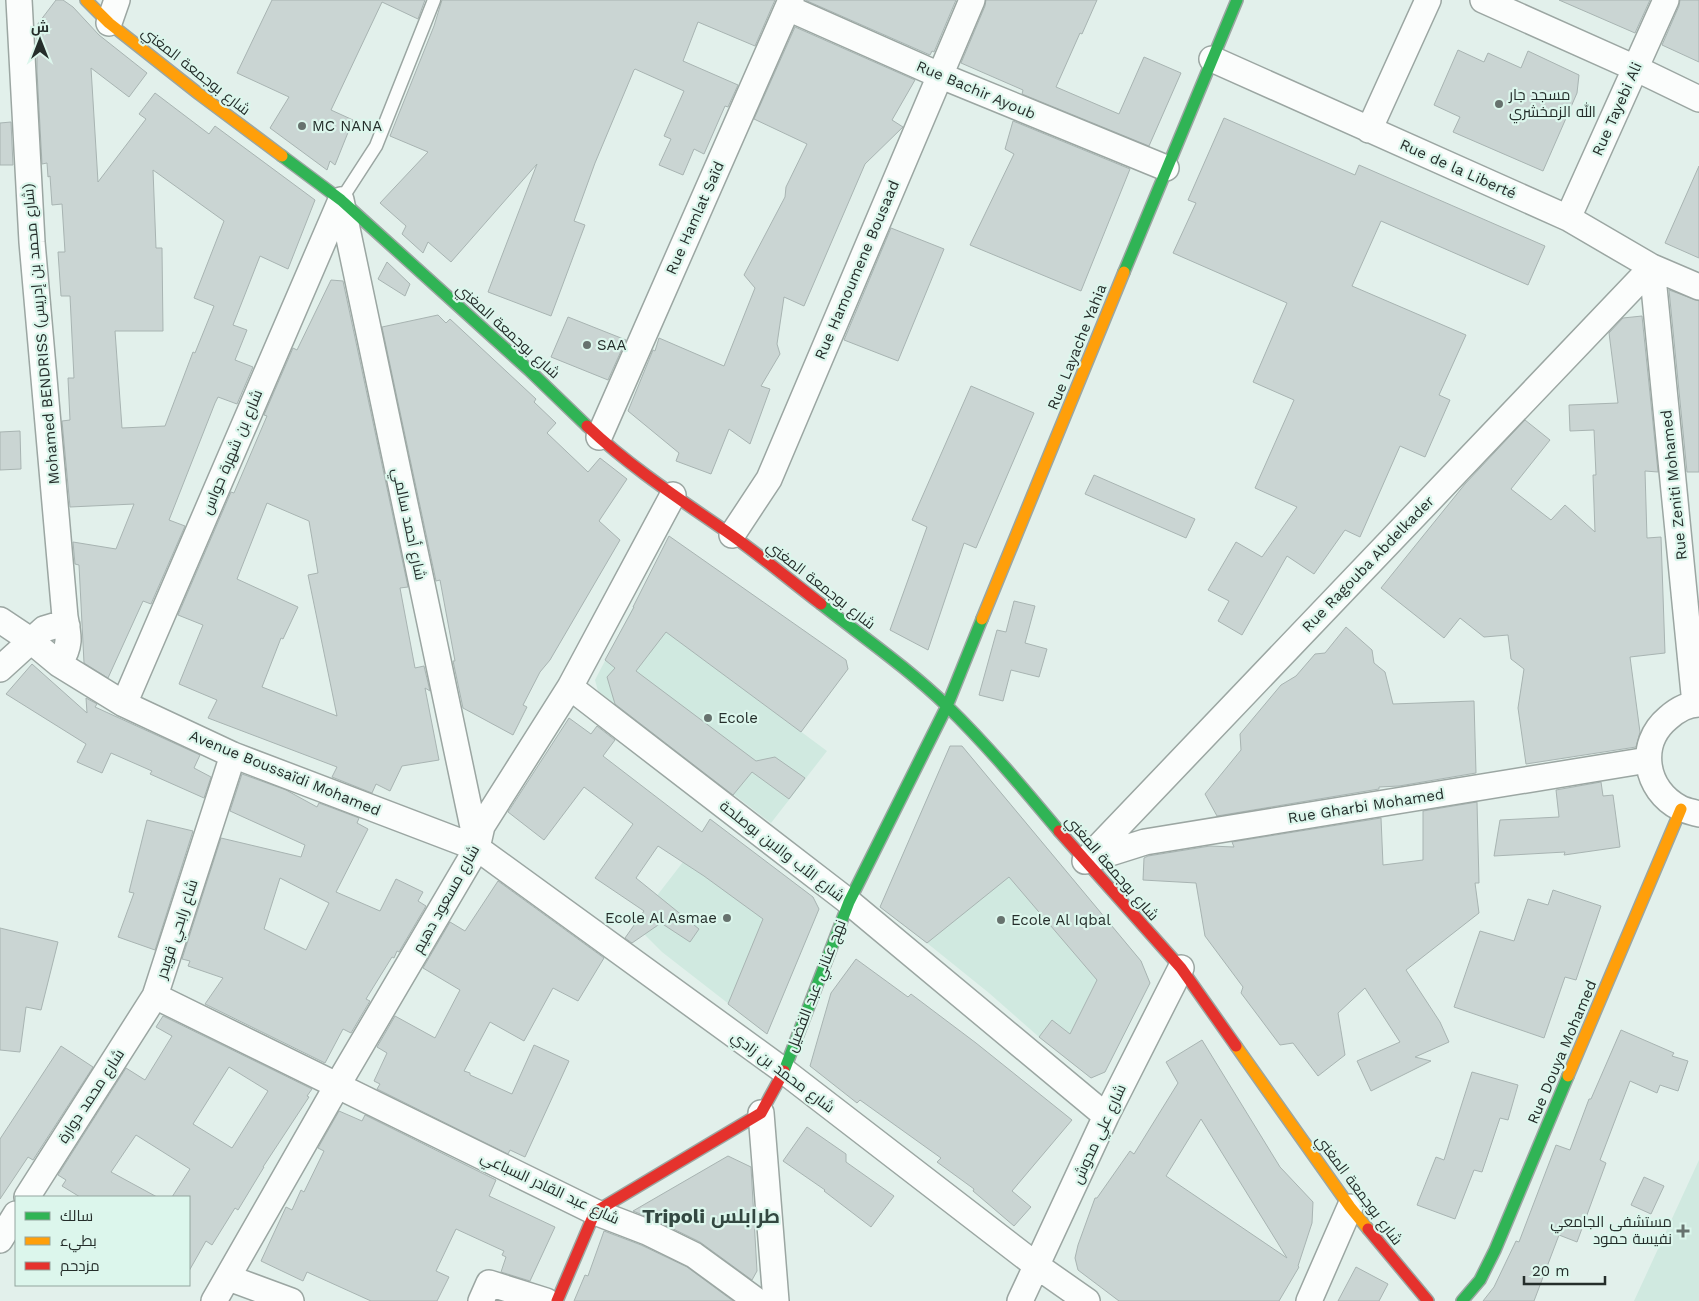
<svg xmlns="http://www.w3.org/2000/svg" width="1699" height="1301" viewBox="0 0 1699 1301" font-family="'Work Sans',Cairo,sans-serif">
  <style>
    .built { fill: #d0e9e0 }
    .building { fill: #cad5d3; stroke: #a8b4b2; fill-rule: evenodd }
    .lines { fill: none; stroke-linecap: round; stroke-linejoin: round }
    .lane-casing { stroke: #9ba6a2; stroke-width: 15 }
    .street-casing { stroke: #9ba6a2; stroke-width: 28 }
    .fast-casing { stroke: #9ba6a2; stroke-width: 14 }
    .slow-casing { stroke: #9ba6a2; stroke-width: 14 }
    .jam-casing { stroke: #9ba6a2; stroke-width: 14 }
    .lane { stroke: #fbfdfc; stroke-width: 12 }
    .street { stroke: #fbfdfc; stroke-width: 25 }
    .fast { stroke: #30b455; stroke-width: 11 }
    .slow { stroke: #ff9f0a; stroke-width: 11 }
    .jam { stroke: #e5322d; stroke-width: 11 }
    .poi-dot { fill: #67726e; stroke: #dcf6ec; stroke-width: 2 }
    .labels { text-anchor: middle; dominant-baseline: central; stroke-width: 4.5; stroke-linejoin: round; paint-order: stroke }
    .street-label { font-size: 15px; fill: #252e2b; stroke: #dcf6ec }
    .poi-label { font-size: 15px; fill: #252e2b; stroke: #dcf6ec; text-anchor: start }
    .district-label { font-size: 20px; font-weight: bold; fill: #334841; stroke: #dcf6ec }
  </style>
  <rect width="100%" height="100%" fill="#e2f0eb"/>
  <path class="built" d="M633 607 827 751 771 823 598 691 595 680Z
    M950 746H962L1141 961 1150 983 1105 1072 1091 1078 1039 1037 989 993 927 943 880 907Z
    M710 819 813 897 819 909 770 1027 761 1029 662 952 644 934 632 928 683 862Z
    M1699 1160V1301H1634Z"/>
  <path class="building" d="M56 0H63L73 7 99 35 147 73 129 97 91 68 98 182 146 119 139 114 155 93 209 134 215 126 315 200 288 269 260 256 233 325 247 330 235 360 253 367 237 404 218 397 215 403 169 520 185 526 151 604 143 601 108 678 84 663 79 565 75 564 73 542 116 549 134 504 70 507 62 421 70 420 68 378H74L70 296H61L58 252H65L62 204 52 205 50 176 48 177 47 163 42 164 37 71V25ZM153 170 224 221 194 298 214 306 195 353 193 352 165 426 122 428 115 331H163L162 248H156Z
    M272 0H425L418 19 382 2 331 110 353 120 335 165 330 161 327 170 270 128 289 97 237 73Z
    M442 0H775L755 46 698 22 683 61 738 85 728 107 725 106 704 154 694 149 683 175 659 165 671 139 664 136 684 91 635 69 634 70 595 163 574 221 585 225 551 316 488 292 537 164 451 262 428 242 423 253 402 234 406 226 380 203 428 152 390 136 434 26Z
    M805 0H956L934 52 932 51 930 55Z
    M986 0H1097L1082 34 1080 33 1056 87 1119 114 1144 57 1181 73 1149 146 1022 94 1023 90 961 63 985 6Z
    M1559 0H1650L1635 33Z
    M1680 0H1699V62L1662 45 1679 6Z
    M795 27 915 80 892 120 903 127 865 164 804 306 784 297 777 344 780 354 761 386 770 389 750 444 729 429 711 474 676 461 679 453 628 411 653 350 655 351 659 338 724 366 755 288 744 275 785 197 786 187 807 144 754 119Z
    M1458 50 1484 62 1488 53 1521 68 1528 51 1579 75 1577 93 1543 171 1453 132 1460 117 1434 105Z
    M1224 118 1355 175 1359 165 1545 246 1528 285 1381 221 1352 286 1466 335 1439 395 1450 400 1425 457 1400 446 1360 537 1345 530 1314 574 1287 556 1242 635 1218 621 1229 601 1208 590 1236 542 1262 557 1297 507 1255 488 1294 400 1253 382 1287 303 1173 253 1196 203 1188 200Z
    M1013 121 1130 169 1081 291 970 245 1014 154 1005 149Z
    M11 122 13 165H0V123Z
    M1699 166V258L1665 243Z
    M891 228 944 249 898 361 844 340Z
    M387 262 410 284 405 296 378 279Z
    M331 280 343 281 408 587 400 588 415 668 424 666 430 691 425 688 439 760 402 766 390 791 376 784 372 793 332 777 337 767 208 718 217 700 179 684 203 625 178 615 231 492 234 493 267 416 264 415 293 348 297 350ZM267 503 309 521 318 573 308 575 337 716 262 687 281 638 283 639 298 607 237 579Z
    M1669 290 1699 301V472H1687Z
    M438 315 446 323 450 319 536 399 534 402 556 423 547 433 588 472 600 458 627 479 599 521 620 540 550 660 540 672 523 705 527 707 513 735 463 708 453 661H455L440 580 436 581 382 327Z
    M1642 316 1658 472 1645 471 1647 538 1661 537 1665 653 1630 657 1640 732 1636 747 1526 764 1518 708 1524 669 1511 659 1508 635 1484 637 1460 618 1444 638 1381 588 1465 484 1525 420 1550 440 1511 489 1551 520 1565 505 1595 532 1593 475H1596L1594 430 1570 431 1569 405 1618 403 1609 333 1623 318Z
    M568 317 626 340 608 380 551 357Z
    M971 386 1034 413 976 548 964 543 928 650 890 630 927 527 912 520Z
    M20 431 21 469 0 470V432Z
    M1094 475 1195 519 1186 538 1085 494Z
    M669 536 846 660 848 669 801 732 666 632 636 671 756 761 775 757 805 778 789 799 752 772 733 795 615 704 607 677 615 668 605 660 634 607H633Z
    M1014 601 1035 606 1025 643 1047 649 1039 677 1011 670 1003 701 979 695 997 630 1006 632Z
    M1346 627 1372 650 1374 663 1385 672 1393 704 1474 701 1476 773 1399 786 1379 787V789L1217 816 1205 794 1241 750 1240 734 1281 685 1296 676 1315 654 1325 653Z
    M32 664 87 713 86 698 97 704 95 707 200 755 194 768 211 777 204 798 150 774 152 771 111 753 102 773 77 762 86 744 6 694Z
    M569 718 591 734 597 726 615 740 603 756 702 832 710 819 813 897 819 909 767 1034 728 1004 763 919 704 876 658 846 636 878 699 929 690 942 661 923 632 943 625 938 644 911 595 878 633 824 584 787 544 840 508 812Z
    M950 746H962L1141 961 1150 983 1105 1072 1091 1078 1039 1037 1052 1020 1070 1034 1097 980 1009 877 927 943 880 907Z
    M242 774 286 790 317 807 319 803 359 818 357 823 368 829 336 892 380 911 396 879 423 892 418 901 426 906 399 952 397 951 394 958 392 957 366 999 370 1001 351 1033 343 1029 325 1063 205 1004 223 978 188 966 190 961 182 959 221 838 301 857 305 845 230 811ZM280 878 329 903 306 950 264 929Z
    M1601 782 1603 796 1613 795 1620 847 1564 855 1565 852 1494 856 1500 820 1559 817 1556 790Z
    M1477 802 1479 883H1475L1479 913 1406 970 1440 1022 1449 1042 1415 1057 1431 1061 1371 1091 1357 1061 1400 1042 1365 988 1338 1013 1345 1055 1318 1076 1293 1043 1280 1045 1241 993 1243 987 1205 936 1196 883 1143 880 1144 858 1148 856 1210 846 1234 847 1232 842 1381 818 1383 865 1423 860V811Z
    M147 820 193 831 155 950 118 937 134 893 129 892Z
    M498 881 604 958 578 1001 553 988 524 1041 490 1022 464 1071 470 1073V1075L512 1094 534 1045 569 1061 525 1157 510 1150 508 1154 377 1089 380 1084 374 1081 387 1053 377 1047 395 1016 435 1038 460 990 423 968 450 922 465 931Z
    M1553 890 1601 906 1576 980 1565 977 1544 1038 1454 1007 1480 931 1514 941 1528 899 1548 905Z
    M0 928 58 942 41 1010 26 1007 20 1052 0 1050Z
    M856 959 908 997 911 994 976 1043 1072 1120 1012 1191 1031 1207 1014 1226 973 1191 974 1189 937 1162 941 1158 860 1100 857 1103 810 1066 831 993Z
    M163 1016 312 1089 307 1096 309 1097 263 1167H264L238 1210 235 1208 212 1245 206 1241 189 1271V1197H172L190 1169 136 1135 111 1172 157 1197H80L62 1186 66 1180 58 1175 126 1068 145 1080 172 1036 156 1027ZM229 1067 268 1091 232 1148 193 1124Z
    M1621 1030 1674 1053 1672 1056 1688 1061 1678 1091 1660 1085 1657 1093 1630 1081 1600 1160 1606 1163 1577 1242 1559 1235 1534 1301H1483L1494 1287 1516 1241 1519 1242 1556 1145 1570 1150 1589 1099H1591Z
    M1202 1040 1280 1167 1313 1202 1312 1223 1298 1266 1299 1267 1279 1301H1119L1078 1270 1075 1258 1078 1245 1095 1198H1097L1130 1151 1134 1154 1178 1083 1166 1062ZM1201 1119 1287 1258 1166 1176Z
    M61 1046 93 1067 33 1160 28 1157 0 1199V1139Z
    M1472 1072 1518 1085 1508 1120 1500 1118 1482 1172 1474 1170 1455 1219 1417 1205 1436 1157 1444 1160Z
    M339 1111 362 1121 365 1115 496 1180 489 1196 555 1227 530 1281 501 1272 506 1257 502 1255 504 1251 456 1229 436 1271 449 1277 437 1301H371L307 1272 303 1281 261 1261 286 1207 292 1210 301 1190 304 1192 324 1151 318 1148Z
    M807 1127 846 1154V1162L894 1196 871 1227 824 1191 825 1190 783 1161Z
    M728 1156 751 1167 757 1271 752 1280 700 1242 653 1219 633 1211Z
    M1644 1177 1664 1186 1651 1214 1631 1205Z
    M604 1231 641 1245 687 1267 733 1301H574L585 1275 588 1276Z
    M1356 1267 1388 1284 1379 1301H1338Z"/>
  <g class="lines">
    <defs>
      <path id="lane" d="M341 200 376 146 434 0"/>
      <path id="street" d="M19 0 32 242 65 617C69 637 71 646 59 664
        M1483 0 1635 68 1699 99
        M788 8 939 75 1166 168
        M109 23 117 0
        M1212 59 1568 218 1652 267 1699 287
        M1369 130 1428 0
        M341 200 477 846
        M1568 218 1666 0
        M1652 267 1695 704
        M599 437 791 0
        M732 535 769 479 972 0
        M0 620 30 640 59 664 124 704 233 755 477 848 784 1071 1037 1266 1087 1301
        M0 669 44 629 54 626H67
        M570 687 849 902 1106 1116
        M124 704 341 200
        M1699 704C1687 704 1677 710 1668 718 1637 744 1645 790 1680 808 1686 811 1693 812 1699 814
        M233 755 155 996 595 1212 647 1232 694 1255 757 1301
        M1088 860 1145 842 1648 760
        M1085 861 1652 267
        M761 1113 776 1301
        M27 1197 155 996
        M0 1240 16 1214
        M229 1278 291 1301
        M214 1301 337 1086 477 848 482 826 570 687 673 495
        M481 1301 489 1283 546 1301
        M1020 1301 1106 1116 1181 968
        M1309 1301 1350 1207"/>
      <path id="fast" d="M282 156 341 200 529 370 587 426
        M1124 272 1237 0
        M821 604C863 637 909 669 947 706 987 745 1023 788 1059 831
        M784 1071 849 902 947 706 982 619
        M1462 1301 1480 1280 1495 1250 1568 1076"/>
      <path id="slow" d="M86 0 109 23 199 94 282 156
        M982 619 1124 272
        M1236 1046 1350 1207 1368 1229
        M1568 1076 1681 809"/>
      <path id="jam" d="M587 426C630 467 681 500 730 534 761 556 791 581 821 604
        M1059 831 1181 968 1236 1046
        M1368 1229 1428 1301
        M557 1301 595 1212 761 1113 784 1071"/>
    </defs>
    <use href="#lane" class="lane-casing"/>
    <use href="#street" class="street-casing"/>
    <use href="#fast" class="fast-casing"/>
    <use href="#slow" class="slow-casing"/>
    <use href="#jam" class="jam-casing"/>
    <use href="#lane" class="lane"/>
    <use href="#street" class="street"/>
    <use href="#fast" class="fast"/>
    <use href="#slow" class="slow"/>
    <use href="#jam" class="jam"/>
  </g>
  <g class="poi-dot">
    <circle cx="1499" cy="104" r="5"/>
    <circle cx="302" cy="126" r="5"/>
    <circle cx="587" cy="345" r="5"/>
    <circle cx="708" cy="718" r="5"/>
    <circle cx="727" cy="918" r="5"/>
    <circle cx="1001" cy="920" r="5"/>
    <path d="M1680.5 1223.5h5v5h5v5h-5v5h-5v-5h-5v-5h5z"/>
  </g>
  <g class="labels">
    <g class="street-label">
      <text transform="translate(196 71) rotate(38)">شارع بوجمعة المغني</text>
      <text transform="translate(976 90) rotate(23)">Rue Bachir Ayoub</text>
      <text transform="translate(1617 109) rotate(-66)">Rue Tayebi Ali</text>
      <text transform="translate(1458 169) rotate(24)">Rue de la Liberté</text>
      <text transform="translate(695 218) rotate(-66)">Rue Hamlat Saïd</text>
      <text transform="translate(857 270) rotate(-67)">Rue Hamoumene Bousaad</text>
      <text transform="translate(508 331) rotate(42)">شارع بوجمعة المغني</text>
      <text transform="translate(41 334) rotate(-95)">Mohamed BENDRISS (شارع محمد بن إدريس)</text>
      <text transform="translate(1077 347) rotate(-68)">Rue Layache Yahia</text>
      <text transform="translate(232 452) rotate(-67)">شارع بن شهرة حواس</text>
      <text transform="translate(1674 485) rotate(-96)">Rue Zeniti Mohamed</text>
      <text transform="translate(409 524) rotate(78)">شارع أحمد سالمي</text>
      <text transform="translate(1368 564) rotate(-46)">Rue Ragouba Abdelkader</text>
      <text transform="translate(821 585) rotate(38)">شارع بوجمعة المغني</text>
      <text transform="translate(285 773) rotate(22)">Avenue Boussaïdi Mohamed</text>
      <text transform="translate(1366 806) rotate(-9)">Rue Gharbi Mohamed</text>
      <text transform="translate(782 851) rotate(38)">شارع الأب والابن بوصلحة</text>
      <text transform="translate(1112 868) rotate(49)">شارع بوجمعة المغني</text>
      <text transform="translate(446 899) rotate(-61)">شارع مسعود دهيم</text>
      <text transform="translate(177 929) rotate(-72)">شاع رابحي قويدر</text>
      <text transform="translate(816 986) rotate(-69)">نهج عناني عبد الفضيل</text>
      <text transform="translate(1562 1052) rotate(-67)">Rue Douya Mohamed</text>
      <text transform="translate(783 1072) rotate(37)">شارع محمد بن زادي</text>
      <text transform="translate(91 1096) rotate(-57)">شارع محمد دوارة</text>
      <text transform="translate(1099 1134) rotate(-65)">شارع علي مدوش</text>
      <text transform="translate(550 1188) rotate(25)">شارع عبد القادر السباعي</text>
      <text transform="translate(1359 1190) rotate(53)">شارع بوجمعة المغني</text>
    </g>
    <g class="poi-label">
      <text x="1509" y="95">مسجد جار<tspan x="1509" dy="17">الله الزمخشري</tspan></text>
      <text x="312" y="126">MC NANA</text>
      <text x="597" y="345">SAA</text>
      <text x="718" y="718">Ecole</text>
      <text x="717" y="918" text-anchor="end">Ecole Al Asmae</text>
      <text x="1011" y="920">Ecole Al Iqbal</text>
      <text x="1672" y="1222" text-anchor="end">مستشفى الجامعي<tspan x="1672" dy="17">نفيسة حمود</tspan></text>
    </g>
    <g class="district-label">
      <text x="711" y="1216">Tripoli طرابلس</text>
    </g>
  </g>
  <rect x="15" y="1196" width="175" height="90" fill="#dcf6ec" stroke="#93a69f"/>
  <rect x="25" y="1212" width="25" height="8" fill="#30b455" stroke="#93a69f"/>
  <text x="60" y="1221" font-size="15" fill="#252e2b">سالك</text>
  <rect x="25" y="1237" width="25" height="8" fill="#ff9f0a" stroke="#93a69f"/>
  <text x="60" y="1246" font-size="15" fill="#252e2b">بطيء</text>
  <rect x="25" y="1262" width="25" height="8" fill="#e5322d" stroke="#93a69f"/>
  <text x="60" y="1271" font-size="15" fill="#252e2b">مزدحم</text>
  <g transform="translate(40 40)" stroke="#dcf6ec" stroke-width="4" paint-order="stroke">
  <path d="M0-4L9 19L0 12L-9 19Z" fill="#252e2b"/>
  <text y="-8" font-size="14" font-weight="bold" text-anchor="middle" fill="#252e2b">ش</text>
  </g>
  <path d="M1524 1276v8h81v-8" fill="none" stroke="#252e2b" stroke-width="2.5"/>
  <text x="1532" y="1276" font-size="15" fill="#252e2b" stroke="#dcf6ec" stroke-width="4" paint-order="stroke">20 m</text>
</svg>
